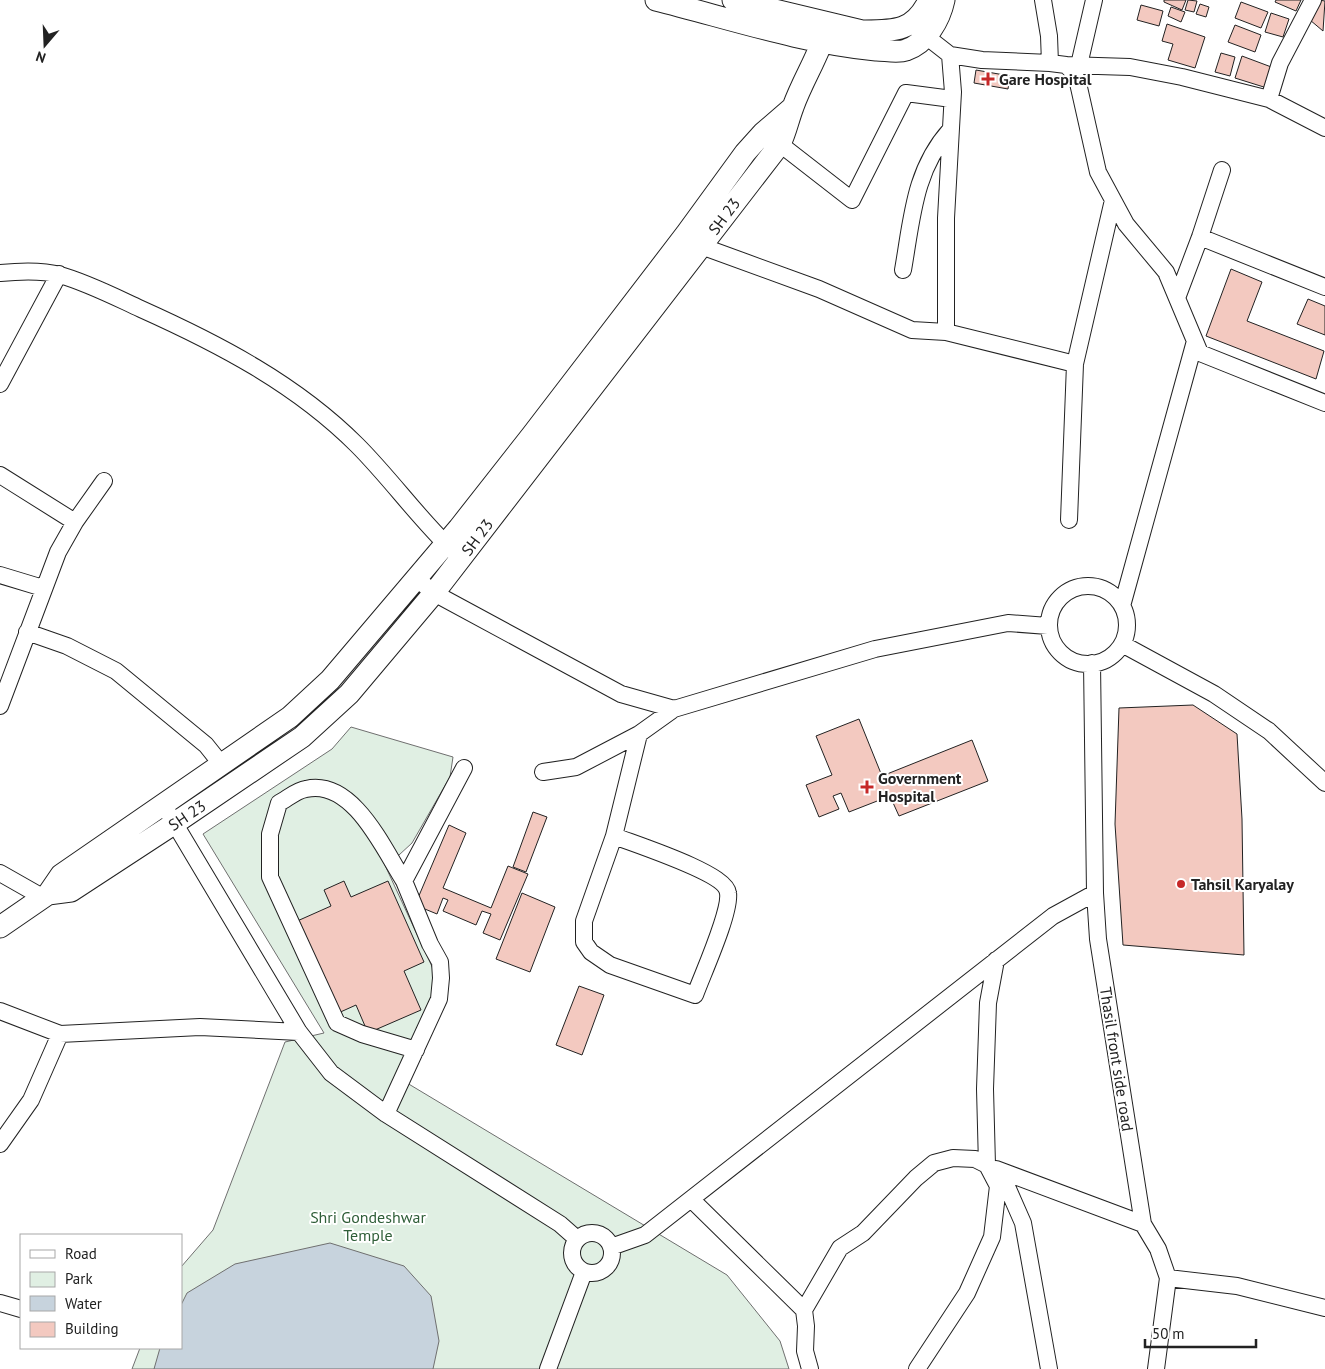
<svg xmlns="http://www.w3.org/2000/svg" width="1325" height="1369" viewBox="0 0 1325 1369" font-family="'PT Sans',sans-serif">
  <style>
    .green { fill: #e0efe3; stroke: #6f6f6f }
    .water { fill: #c7d3dd; stroke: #6f6f6f }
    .building { fill: #f3c9c0; stroke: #222 }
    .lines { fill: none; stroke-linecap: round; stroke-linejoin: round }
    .minor-casing { stroke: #222; stroke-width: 18 }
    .major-casing { stroke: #222; stroke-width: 23 }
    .minor { stroke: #fff; stroke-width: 16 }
    .major { stroke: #fff; stroke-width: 21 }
    .poi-dot { fill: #c62828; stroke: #fff; stroke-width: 2 }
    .labels { text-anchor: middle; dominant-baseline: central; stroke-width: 4; stroke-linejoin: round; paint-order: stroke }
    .poi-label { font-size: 16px; font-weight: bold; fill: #222; stroke: #fff; text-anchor: start }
    .street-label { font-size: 16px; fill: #222; stroke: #fff }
    .park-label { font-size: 16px; fill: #2f5e38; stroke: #fff }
  </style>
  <rect width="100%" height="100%" fill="#fff"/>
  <path class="green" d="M351 727 453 757 450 777 412 843 399 855 383 861 434 971 435 1002 397 1077 727 1275 780 1341 789 1369H132L140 1348H181V1267L213 1230 285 1042 324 1033 203 834 332 749Z"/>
  <path class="water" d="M330 1243 404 1266 431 1296 439 1341 433 1369H154L160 1348H181V1305L187 1293 235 1264Z"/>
  <path class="building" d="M1164 0H1186L1182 10 1164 2Z
    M1188 0 1197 1 1194 12 1185 10Z
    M1276 0H1301L1296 11 1275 2Z
    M1319 0 1325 1 1323 31 1310 20Z
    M1241 2 1268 12 1261 28 1235 18Z
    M1200 4 1209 7 1206 17 1196 14Z
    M1141 5 1163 11 1159 26 1137 20Z
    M1171 7 1185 12 1181 22 1168 16Z
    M1271 13 1289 19 1283 37 1265 32Z
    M1167 24 1205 37 1195 68 1168 60 1173 44 1162 41Z
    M1235 25 1261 35 1255 52 1228 42Z
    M1221 53 1235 57 1230 76 1215 72Z
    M1242 56 1274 68 1267 88 1235 78Z
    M976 70 1010 76 1008 89 974 83Z
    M1231 269 1262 282 1247 321 1324 351 1316 379 1206 336Z
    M1308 299 1325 306V335L1297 324Z
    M1193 705 1237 734 1242 819 1244 955 1123 945 1115 824 1119 708Z
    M859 719 882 776 972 740 988 781 899 816 890 796 849 812 841 793 833 796 839 809 819 817 806 785 832 775 816 736Z
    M533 812 547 817 526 872 513 867Z
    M449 825 466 833 443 888 491 908 508 866 528 874 500 940 483 933 491 914 482 911 476 925 443 911 448 900 443 898 437 914 415 905Z
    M344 881 351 897 388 881 424 962 404 971 421 1010 368 1033 356 1005 336 1014 295 922 331 906 324 890Z
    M522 893 555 907 530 972 496 959Z
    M579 986 604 995 582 1055 556 1045Z"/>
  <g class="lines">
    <defs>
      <path id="minor" d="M1043 0 1049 36 1050 63 1066 65 1074 73 1078 83 1098 172 1126 224 1166 272 1200 353 1325 403
        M918 30 950 55 953 92 946 218V332
        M950 55 982 60 1050 63
        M1066 65 1130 67 1182 77 1269 99 1325 128
        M1079 65 1094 0
        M1269 99 1280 63 1313 0
        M780 144 852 200 906 93 952 99
        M1200 237 1325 287
        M693 240 701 246 819 289 912 330 946 332 1075 364
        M903 270C912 219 914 170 950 130
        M0 273C19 271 42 270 60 275 88 283 115 297 141 309 219 344 296 384 357 445 391 479 419 519 454 552
        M1177 298 1200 237 1222 170
        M0 384 59 274
        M0 475 75 522
        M1069 520 1075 364 1113 200
        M0 575 43 588
        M416 578 434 593 621 694 674 709 875 649 1008 623 1048 626
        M1049 625a39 39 0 1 1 78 0a39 39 0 1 1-78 0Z
        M1122 606 1195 341
        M27 632 67 646 116 671 206 745 222 765
        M1122 644 1214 694 1269 731 1325 783
        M0 706 58 552 75 522 104 481
        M543 772 576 767 639 734 674 709
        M169 814 299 1032 331 1073 386 1114 560 1224 577 1239
        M614 836C634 844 726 873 728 893 731 912 703 973 695 995L610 965 591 952 584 942V921L614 836 639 734
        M0 873 44 898
        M404 881C384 850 353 778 306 789 297 790 287 799 279 803L270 834V877L337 1023 362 1034 416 1050
        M1095 893 1098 939 1143 1224
        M0 1011 60 1034 200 1027 299 1032
        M386 1114 439 999 441 978 440 962 430 944 404 881 464 768
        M0 1144 31 1100 60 1034
        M996 1169 1143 1224 1158 1249 1168 1278 1237 1286 1325 1308
        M691 1199 804 1310
        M572 1253a20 20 0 1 1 40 0a20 20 0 1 1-40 0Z
        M611 1247 645 1235 1053 916 1095 893 1092 663
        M0 1303 21 1309
        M548 1369 584 1272
        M810 1369 805 1351 806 1326 804 1310 840 1248 863 1233 916 1178 934 1163 953 1158 975 1159 987 1165 1005 1182 1023 1223 1049 1369
        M917 1369 967 1293 992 1237 998 1186 987 1165 985 1089 988 1003 996 960
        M1156 1369 1168 1278"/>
      <path id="major" d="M656 0C728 18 802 43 876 50 885 50 898 53 906 50 927 43 940 19 944 0
        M733 0 862 31C894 31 914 32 929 0
        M48 894 61 875 290 717 330 680 459 528 532 435 686 234 745 153 763 133 792 108
        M0 927 48 894 71 891 175 823 302 737 349 694 434 593 780 144C786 132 788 120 793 107 803 79 820 54 828 25"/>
    </defs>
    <use href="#minor" class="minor-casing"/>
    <use href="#major" class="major-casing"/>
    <use href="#minor" class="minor"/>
    <use href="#major" class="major"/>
  </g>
  <g class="poi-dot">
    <path d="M985.5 71.5h5v5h5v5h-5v5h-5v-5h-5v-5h5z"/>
    <path d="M864.5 779.5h5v5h5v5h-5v5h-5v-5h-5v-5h5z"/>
    <circle cx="1181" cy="884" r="5"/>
  </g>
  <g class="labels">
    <g class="poi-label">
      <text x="999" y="79">Gare Hospital</text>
      <text x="878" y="778">Government<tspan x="878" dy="18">Hospital</tspan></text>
      <text x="1191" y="884">Tahsil Karyalay</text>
    </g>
    <g class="street-label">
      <text transform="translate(724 216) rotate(-53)">SH 23</text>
      <text transform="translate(477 537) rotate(-53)">SH 23</text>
      <text transform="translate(187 815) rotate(-34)">SH 23</text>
      <text transform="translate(1117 1059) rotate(81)">Thasil front side road</text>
    </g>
    <g class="park-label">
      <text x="368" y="1217">Shri Gondeshwar<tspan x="368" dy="18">Temple</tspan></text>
    </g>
  </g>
  <rect x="20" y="1234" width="162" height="115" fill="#ffffff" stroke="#a7a7a7"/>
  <rect x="30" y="1250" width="25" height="8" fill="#ffffff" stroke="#a7a7a7"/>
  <text x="65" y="1259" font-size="15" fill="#222222">Road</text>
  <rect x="30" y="1272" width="25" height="15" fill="#e0efe3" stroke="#a7a7a7"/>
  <text x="65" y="1284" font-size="15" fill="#222222">Park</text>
  <rect x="30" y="1296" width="25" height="15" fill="#c7d3dd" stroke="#a7a7a7"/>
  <text x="65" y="1309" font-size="15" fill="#222222">Water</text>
  <rect x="30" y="1322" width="25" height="15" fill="#f3c9c0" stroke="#a7a7a7"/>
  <text x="65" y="1334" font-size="15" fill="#222222">Building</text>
  <g transform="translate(45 45) rotate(199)" stroke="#ffffff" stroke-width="4" paint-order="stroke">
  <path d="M0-4L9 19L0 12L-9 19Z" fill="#222222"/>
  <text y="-8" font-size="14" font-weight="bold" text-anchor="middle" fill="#222222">N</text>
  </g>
  <path d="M1145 1339v8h111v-8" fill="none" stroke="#222222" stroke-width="2.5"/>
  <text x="1152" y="1339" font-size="15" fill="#222222" stroke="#ffffff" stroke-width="4" paint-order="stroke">50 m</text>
</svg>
